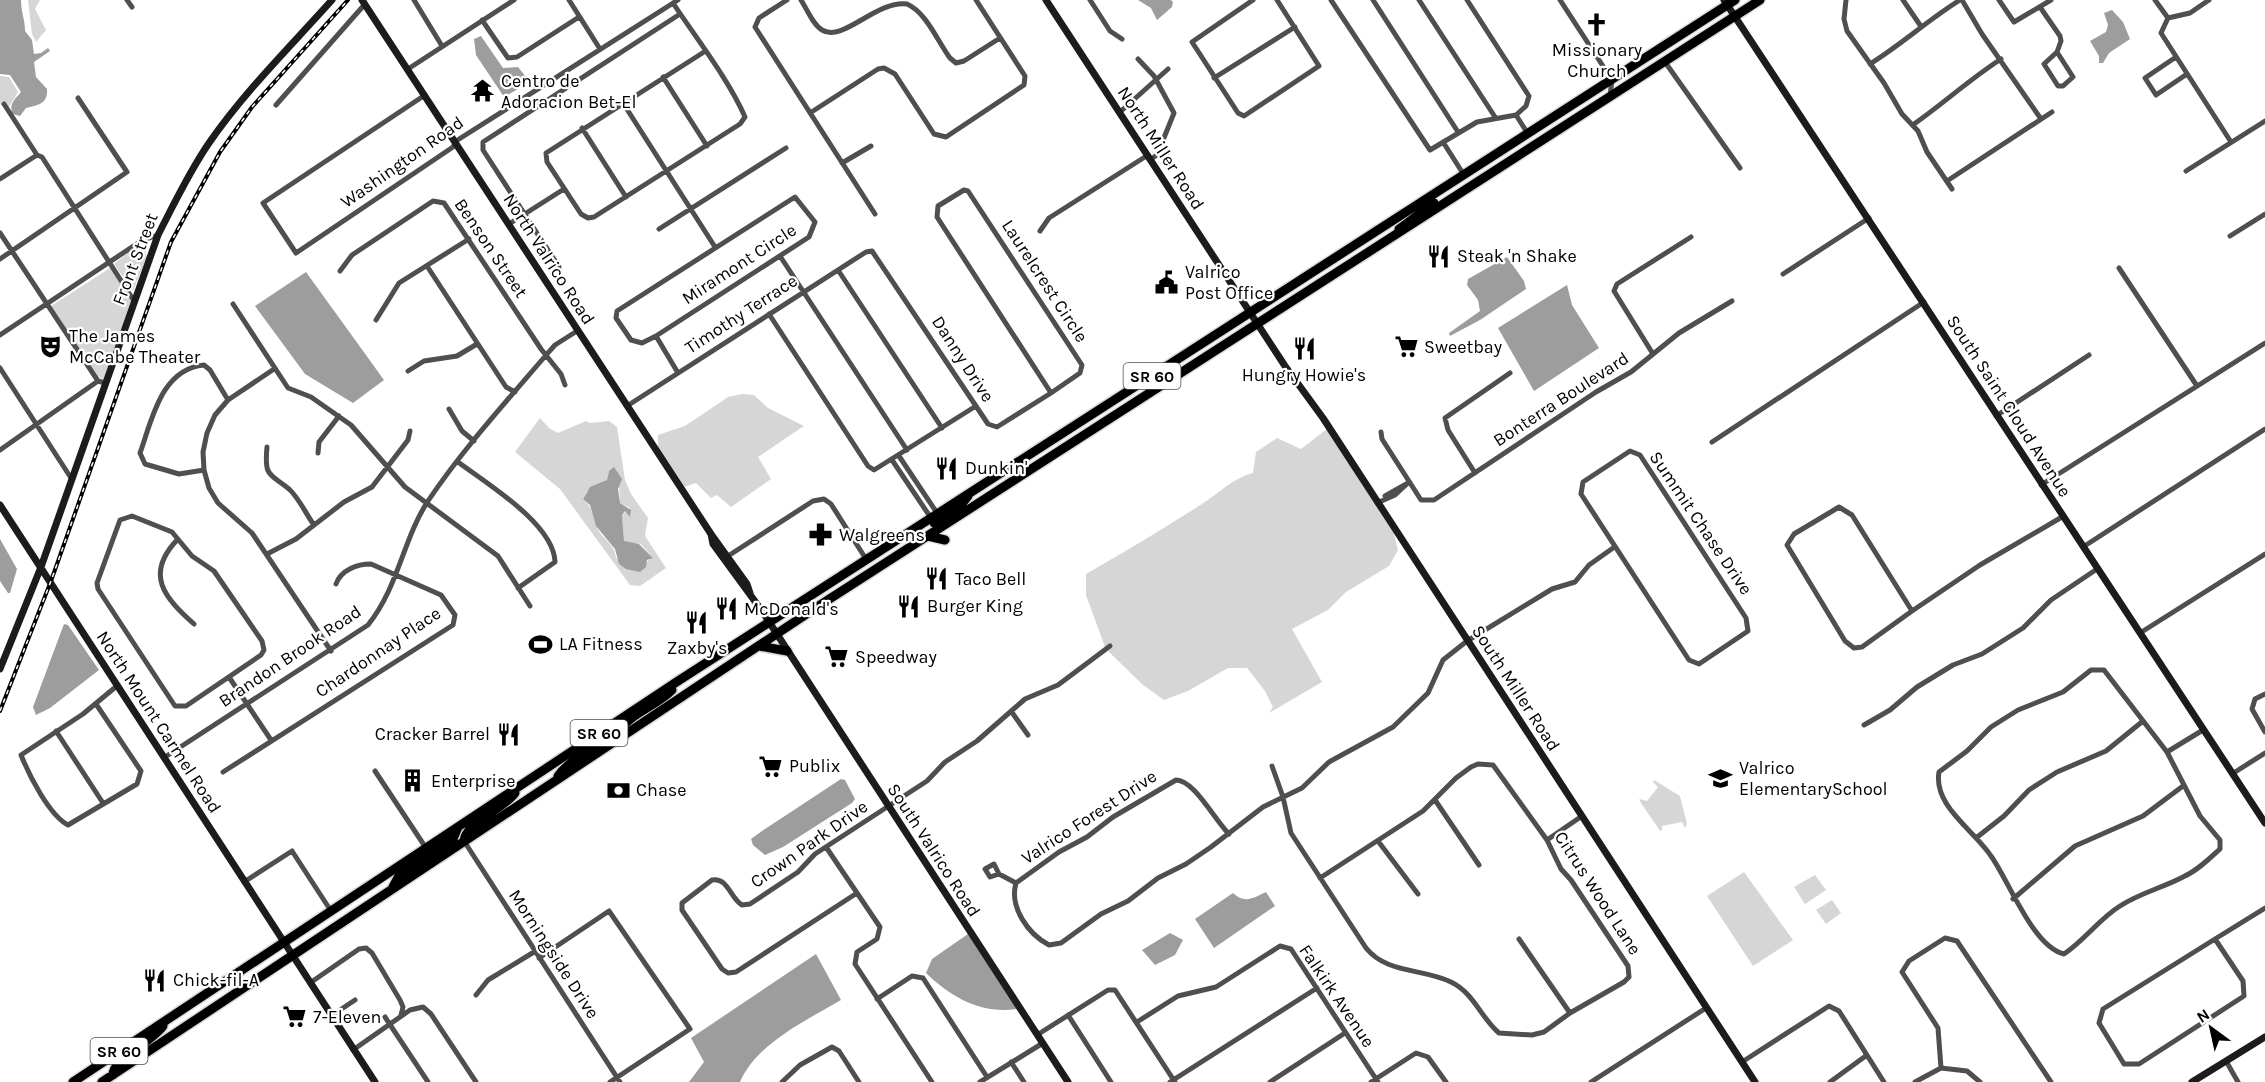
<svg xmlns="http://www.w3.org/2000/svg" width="2265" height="1082" viewBox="0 0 2265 1082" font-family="Karla,sans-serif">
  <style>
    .green { fill: #d6d6d6; fill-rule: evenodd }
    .water { fill: #9d9d9d }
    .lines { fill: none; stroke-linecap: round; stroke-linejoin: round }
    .highway-casing { stroke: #dbdbdb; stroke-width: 12 }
    .street { stroke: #4f4f4f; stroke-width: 5 }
    .secondary { stroke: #1c1c1c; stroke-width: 7 }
    .highway { stroke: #000; stroke-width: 9 }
    .rail-casing { stroke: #000; stroke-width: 4 }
    .rail { stroke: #fff; stroke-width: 1.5; stroke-dasharray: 4.5; stroke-linecap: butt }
    .labels { text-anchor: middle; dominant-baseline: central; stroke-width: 4.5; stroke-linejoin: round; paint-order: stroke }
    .shield { fill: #fff; stroke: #4c4c4c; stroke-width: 1.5 }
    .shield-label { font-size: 16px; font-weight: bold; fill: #000 }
    .poi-label { font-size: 18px; fill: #000; stroke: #fff; text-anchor: start }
    .street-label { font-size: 18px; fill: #000; stroke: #fff }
  </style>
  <rect width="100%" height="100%" fill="#fff"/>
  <path class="green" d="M28 0H40L35 9 46 30 36 42 32 34Z
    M0 76 9 77 18 92 9 107 5 101 1 103 3 106 0 104Z
    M136 246 145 250 147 257 133 291 114 264Z
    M110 268 131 301 103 380 98 376 51 306Z
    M742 394 754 395 768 408 804 426 758 457 771 479 731 507 717 495 711 498 696 483 684 487 658 449V435L685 426 728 397Z
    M540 418 549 428 558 433 586 421 590 423 609 421 617 427 625 480 631 494 648 518 645 536 666 568 640 586 630 585 560 489 515 452ZM609 471 619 484 620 503 630 508 622 515 624 542 641 544 652 557 638 571 616 558C615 543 600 538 596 525 592 514 592 506 583 499L587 491 607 480Z
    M1327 429 1394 534 1398 550 1389 566 1346 592 1328 610 1292 629 1322 682 1269 713 1273 707 1265 691 1247 668H1228L1188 691 1164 700 1143 685 1108 651 1113 647 1110 643 1105 647 1086 595V574C1125 552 1164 528 1202 504 1219 493 1233 478 1253 473L1256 452 1277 438 1301 449Z
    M1654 780 1680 796 1687 824 1685 828 1682 822 1662 826V830L1660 831 1641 803 1639 799 1647 801 1658 787 1653 782Z
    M1744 872 1793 940 1753 966 1707 896Z
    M1815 875 1826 890 1805 904 1794 887Z
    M1832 900 1841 913 1826 924 1816 910Z"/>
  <path class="water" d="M0 0H21C21 12 25 20 25 31L32 40 34 54 41 53 48 48 50 51 34 62 36 77 47 89C48 104 38 105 26 108L20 116 13 114C8 105 15 99 21 92L10 75 0 74Z
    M1138 0H1171L1173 2 1172 7 1157 20 1151 8Z
    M2112 10 2123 22 2130 39 2109 53 2103 63H2099V56L2090 41 2106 32 2108 25 2104 13Z
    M481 36 503 68 518 67 530 82 504 97 476 55 474 39Z
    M1507 257 1524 281 1526 289 1480 320 1450 336 1449 333 1480 311 1478 300 1467 285 1468 279Z
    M306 272 384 380 353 403 305 374 255 306Z
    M1567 285 1572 305 1599 348 1534 391 1498 328Z
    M614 467 622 479 618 489 620 503 631 510 630 517 625 511 622 515 624 541 639 544 653 558 647 560 646 567 640 572 626 569 619 564 615 549 596 526 590 505 583 499 590 487 607 480 609 471Z
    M0 539 17 569 10 593H8L0 581Z
    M64 624 68 625 99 670 50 708 36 715 33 707Z
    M841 779 845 780 855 799 852 803 783 847 765 855 753 845 751 839 762 831Z
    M1266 892 1275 906 1214 948 1195 919 1233 893C1244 904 1254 898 1266 892Z
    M1170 933 1183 940 1175 955 1155 965 1142 950Z
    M968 934 1017 1009C981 1014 952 998 926 973L932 959Z
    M816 954 841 1000C807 1020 757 1043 740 1082H689L704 1062 691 1038Z"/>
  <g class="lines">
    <defs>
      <path id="highway" d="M1399 229 1434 203
        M934 523 961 505 968 496
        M928 536 945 540
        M759 646 787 651
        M619 738 618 733C628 714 657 706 672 690
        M558 776C571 757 603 747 611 730V726
        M464 841C465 823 504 809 515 793
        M393 887 400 874 453 839 458 827
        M113 1075C112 1060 152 1042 163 1026
        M73 1082 678 681 1735 0
        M102 1082 817 607 1760 0"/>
    </defs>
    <use href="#highway" class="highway-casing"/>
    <path class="street" d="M127 0 132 7
      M414 0 442 46
      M569 0 600 49
      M787 0 759 18 755 27 875 214
      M801 0C807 9 813 25 822 30 843 43 876 0 907 4 926 12 938 42 950 58L956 63 964 61 1000 38
      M1090 0 1110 31 1122 39
      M1253 0 1192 42 1238 113 1244 116 1319 66 1277 0
      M1331 0 1430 150 1477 122 1516 115 1526 106 1529 96 1467 0
      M1373 0 1458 132
      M1419 0 1495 117
      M1560 0 1612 80 1610 96
      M1846 0 1844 19 1847 31 1884 83 1902 114 1918 131 1927 152 1952 189
      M1903 0 1920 25
      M1962 0 1982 34 2041 119
      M1999 0 2014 22 2051 0
      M2155 0 2168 18 2161 33 2231 142
      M673 3C696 38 729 80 745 117L740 124 594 217 588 218 581 214 547 162 546 153 704 52
      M2040 7 2060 36 2061 41 2057 52 2073 77 2063 86H2058L2044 64 2057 52
      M2168 18 2190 13 2209 0
      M482 20 508 58 517 57 579 17
      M2176 57 2145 78 2156 95 2187 74
      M1138 59 1154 76 1174 113 1157 155 1151 159
      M1665 62 1740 168
      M1870 64C1902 44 1928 20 1960 0
      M408 69 514 0
      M663 77 707 146
      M1214 78 1295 27
      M425 95 263 203 296 253 453 147 456 141 678 0
      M623 103 715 247
      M4 104 37 155 42 157 134 301
      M276 105 365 4
      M1120 112 1168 69
      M810 113 878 69 884 68 895 74 934 134 946 137 1024 85 1025 76 976 0
      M1516 115 1528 134
      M1914 124C1944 103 1970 79 2001 59
      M582 128 626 197
      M1443 142 1464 175
      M842 163 871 146
      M2186 171 2265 121
      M0 179 37 155
      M1947 181 2052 112
      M964 190 968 191 1082 365 1080 373 1051 393 937 217 938 206Z
      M795 197 815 222 809 237 656 336 642 343 631 340 616 318 617 311Z
      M509 224 564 189
      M659 229 786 148
      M1040 231 1049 218 1148 155
      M0 233 98 381 105 383
      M2230 236 2265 214
      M780 256 907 450
      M0 259 127 172 78 98
      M427 266 506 387 515 392
      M559 267 483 150V142L680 14
      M2119 268 2197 386
      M838 270 942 428
      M340 271 352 255 433 201 444 203 541 349 561 374 565 385
      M1783 274 1869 218
      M233 304 288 388 311 397 351 425 405 487 498 556 530 606
      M769 314 868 466 874 470 976 406
      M376 320 399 283 469 239
      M0 335 141 241 158 235
      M656 336 678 373
      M1653 354 1614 291 1617 284 1691 237
      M0 368 71 478
      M274 369 228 400 215 415 207 433 203 452 204 470 209 488 218 503 252 533 331 651
      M408 371 424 361 457 356 477 344
      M627 406 866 252 872 251 988 424 997 427 1051 393
      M449 409 462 431 474 441
      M1996 416 2089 355
      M1381 432 1382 439 1421 500H1434L1596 392 1631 372 1679 333 1732 301
      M1712 442 1924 302
      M267 447C264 478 270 473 289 489 299 498 306 514 314 525
      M0 450 98 381
      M1630 451 1640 455 1746 618 1748 631 1699 664 1689 660 1581 494 1583 482Z
      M318 453 319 442 339 416
      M899 456 939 516
      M892 460 931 518
      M458 462C486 483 554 524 555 562L518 588
      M204 470 179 474 145 464 140 453C152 420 161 369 204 365L210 370 228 400
      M1475 473 1448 430 1445 418 1510 373
      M2041 485 2265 343
      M1385 496 1408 483
      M1377 503 1395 495 1409 482
      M1839 507 1852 515 1912 611 1862 647 1854 648 1845 641 1787 545 1794 534Z
      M132 516 172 532 192 556 214 571 262 641 264 650 261 655 186 706H175L98 589 97 583 120 520Z
      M177 540C144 575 165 598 194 624
      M2083 547 2265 429
      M267 554 296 539 344 502 372 487 408 440 410 431
      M728 556 813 501 824 499 831 504 866 559
      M1912 611 1980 565 2062 517
      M2140 633 2265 554
      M2091 670H2104L2167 752 2200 816 2220 840V849C2209 859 2197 871 2183 877 2162 888 2140 893 2120 906 2099 919 2085 940 2064 954 2033 947 2009 881 1991 856 1974 830 1933 806 1939 772L1967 751 1991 727 2018 710 2063 692Z
      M229 677 271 740
      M2265 694 2255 699 2252 709 2265 732
      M96 704 141 771 137 784 68 825C49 815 29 775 21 755L83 714 118 685
      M1011 711 1028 735
      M1864 725 1890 710 1917 687 1953 665 1982 654 2023 628 2051 600 2097 569
      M56 731 103 803
      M2167 752 2203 730
      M165 757 368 625C399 586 403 539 428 501 463 449 506 402 547 354L555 345 577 331
      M1272 766 1283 797 1291 833 1366 948C1387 974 1422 968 1451 982 1474 993 1481 1018 1499 1033L1532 1035 1544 1032 1570 1013 1624 982 1629 977 1628 966 1571 880 1561 869 1547 840 1493 765 1478 764 1471 767 1456 778 1423 811 1320 878
      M375 771 426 848
      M223 772 453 625 455 615 441 595 371 564C357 564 341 570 336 584
      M2232 774 2265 753
      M1435 800 1479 865
      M1229 834C1214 819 1194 780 1176 780L1113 817 1087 837 1059 852 1016 883C1009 907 1028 934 1049 945L1061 943 1101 914 1128 901 1158 878 1186 864 1211 847 1263 807 1302 788 1329 762 1393 727 1428 693 1443 660 1467 641 1552 589 1575 582 1589 565 1613 548
      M1976 838 2004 816 2029 790 2057 772 2106 751 2143 721
      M1547 840 1582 816
      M464 841 620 1082
      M1378 841 1418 894
      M826 847 880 927 877 939 857 952 855 964 932 1082
      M999 874 990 877 985 869 994 864 999 874 1016 883
      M244 882 292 851 331 911
      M857 893 736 972 728 973 722 969 682 910V903L712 880C728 877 730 898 742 905L750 904 798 872 815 854 927 781 945 762 977 741 1025 699 1058 685 1110 646
      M2013 899 2075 846 2143 816 2183 786
      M1519 939 1570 1013
      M2215 939 2243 981 2244 996 2139 1064H2124L2099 1023 2103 1009Z
      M2215 939 2265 908
      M539 958 609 911 690 1029 610 1082
      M310 983 359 949 366 948 372 953 400 1000 403 1007 401 1015
      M476 995 488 980 534 952
      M877 999 912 976 923 978 987 1077
      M1068 1015 1111 1082
      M331 1016 355 1000
      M385 1017 428 1082
      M1137 1022 1178 996 1216 987 1280 946 1291 949 1378 1082
      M1037 1035 1108 990H1115L1175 1082
      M353 1050 410 1010 423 1007 431 1014 476 1082
      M2226 1061 2238 1082
      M1011 1062 1024 1082
      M1742 1062 1829 1006 1839 1011 1884 1082
      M1941 1068 1938 1028 1902 972 1909 961 1945 938 1957 941 2051 1082
      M1941 1068 1967 1071 1980 1082
      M782 1082 800 1065 832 1047 839 1051 859 1082
      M980 1082 1043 1043
      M1170 1082 1317 988
      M1270 1082 1345 1033
      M1371 1082 1416 1053 1428 1057 1446 1082
      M1591 1082 1706 1008
      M1830 1082 1867 1055
      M1915 1082 1941 1068"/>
    <path class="secondary" d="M362 0 711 534 747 584 750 593
      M1046 0 1285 366 1323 418 1755 1082
      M1724 0 2265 823
      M0 505 375 1082
      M711 534 713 544 762 611 1068 1082
      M0 669 41 567 158 235C174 204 189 172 209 143 245 91 290 47 332 0
      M2192 1082 2265 1037"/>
    <use href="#highway" class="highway"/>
    <defs>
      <path id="rail" d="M0 711 51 581 171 242 220 152 252 107 348 0"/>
    </defs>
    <use href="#rail" class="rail-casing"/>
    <use href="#rail" class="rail"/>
  </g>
  <defs>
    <symbol id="church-bare" viewBox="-9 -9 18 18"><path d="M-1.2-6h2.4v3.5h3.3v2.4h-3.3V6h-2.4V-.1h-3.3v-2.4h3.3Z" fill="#000" stroke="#fff" stroke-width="2.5" paint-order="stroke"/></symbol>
    <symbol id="temple-bare" viewBox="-9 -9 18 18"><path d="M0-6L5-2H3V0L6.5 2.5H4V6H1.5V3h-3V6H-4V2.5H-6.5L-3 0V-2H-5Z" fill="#000" stroke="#fff" stroke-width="2.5" paint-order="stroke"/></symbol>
    <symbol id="restaurant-bare" viewBox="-9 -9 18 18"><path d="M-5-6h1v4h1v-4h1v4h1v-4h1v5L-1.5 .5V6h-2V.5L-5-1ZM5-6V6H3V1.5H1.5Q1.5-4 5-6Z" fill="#000" stroke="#fff" stroke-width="2.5" paint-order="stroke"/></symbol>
    <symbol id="civic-bare" viewBox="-9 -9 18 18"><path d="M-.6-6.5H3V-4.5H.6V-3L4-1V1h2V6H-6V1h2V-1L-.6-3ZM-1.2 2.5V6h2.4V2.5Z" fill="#000" stroke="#fff" stroke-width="2.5" paint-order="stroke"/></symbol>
    <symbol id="theatre-bare" viewBox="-9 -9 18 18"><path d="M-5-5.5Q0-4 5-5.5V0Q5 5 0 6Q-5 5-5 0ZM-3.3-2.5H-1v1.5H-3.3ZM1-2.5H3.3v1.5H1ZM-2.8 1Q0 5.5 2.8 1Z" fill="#000" stroke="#fff" stroke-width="2.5" paint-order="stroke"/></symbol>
    <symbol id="supermarket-bare" viewBox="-9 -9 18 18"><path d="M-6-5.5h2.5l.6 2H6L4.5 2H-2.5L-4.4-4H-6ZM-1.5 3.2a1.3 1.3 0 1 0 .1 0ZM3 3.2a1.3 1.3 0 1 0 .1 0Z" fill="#000" stroke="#fff" stroke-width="2.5" paint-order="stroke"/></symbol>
    <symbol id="pharmacy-bare" viewBox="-9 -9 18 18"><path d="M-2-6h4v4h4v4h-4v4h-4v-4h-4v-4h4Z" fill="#000" stroke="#fff" stroke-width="2.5" paint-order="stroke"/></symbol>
    <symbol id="stadium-bare" viewBox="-9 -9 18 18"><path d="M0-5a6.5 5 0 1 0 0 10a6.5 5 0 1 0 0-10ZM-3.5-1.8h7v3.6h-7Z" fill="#000" stroke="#fff" stroke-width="2.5" paint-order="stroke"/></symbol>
    <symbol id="school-bare" viewBox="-9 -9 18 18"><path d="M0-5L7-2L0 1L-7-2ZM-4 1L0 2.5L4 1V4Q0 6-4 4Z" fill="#000" stroke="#fff" stroke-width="2.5" paint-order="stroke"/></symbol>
    <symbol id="building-bare" viewBox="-9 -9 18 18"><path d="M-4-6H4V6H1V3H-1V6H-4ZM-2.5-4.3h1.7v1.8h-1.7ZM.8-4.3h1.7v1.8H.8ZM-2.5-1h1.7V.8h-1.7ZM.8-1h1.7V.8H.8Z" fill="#000" stroke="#fff" stroke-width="2.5" paint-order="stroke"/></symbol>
    <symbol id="bank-bare" viewBox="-9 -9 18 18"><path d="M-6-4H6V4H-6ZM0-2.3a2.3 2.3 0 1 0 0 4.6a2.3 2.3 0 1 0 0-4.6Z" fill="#000" stroke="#fff" stroke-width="2.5" paint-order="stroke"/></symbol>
  </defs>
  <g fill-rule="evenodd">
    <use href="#church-bare" x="1580" y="8" width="33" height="33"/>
    <use href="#temple-bare" x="466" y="74" width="33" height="33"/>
    <use href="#restaurant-bare" x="1422" y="240" width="33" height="33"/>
    <use href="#civic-bare" x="1150" y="266" width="33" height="33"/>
    <use href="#theatre-bare" x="34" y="330" width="33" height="33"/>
    <use href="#supermarket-bare" x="1390" y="330" width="33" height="33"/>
    <use href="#restaurant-bare" x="1288" y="332" width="33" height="33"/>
    <use href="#restaurant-bare" x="930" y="452" width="33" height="33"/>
    <use href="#pharmacy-bare" x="804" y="518" width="33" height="33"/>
    <use href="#restaurant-bare" x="920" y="562" width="33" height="33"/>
    <use href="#restaurant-bare" x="892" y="590" width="33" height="33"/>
    <use href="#restaurant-bare" x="710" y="592" width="33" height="33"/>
    <use href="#restaurant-bare" x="680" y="606" width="33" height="33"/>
    <use href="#stadium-bare" x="524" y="628" width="33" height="33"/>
    <use href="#supermarket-bare" x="820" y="640" width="33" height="33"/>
    <use href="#restaurant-bare" x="492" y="718" width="33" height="33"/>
    <use href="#supermarket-bare" x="754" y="750" width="33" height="33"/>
    <use href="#school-bare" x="1704" y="762" width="33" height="33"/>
    <use href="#building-bare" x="396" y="764" width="33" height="33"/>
    <use href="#bank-bare" x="602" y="774" width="33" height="33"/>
    <use href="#restaurant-bare" x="138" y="964" width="33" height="33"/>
    <use href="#supermarket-bare" x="278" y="1000" width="33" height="33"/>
  </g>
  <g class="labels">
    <g class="shield">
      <rect x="1123.5" y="363" width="57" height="26" rx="4.5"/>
      <rect x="570.5" y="720" width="57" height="26" rx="4.5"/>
      <rect x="90.5" y="1038" width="57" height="26" rx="4.5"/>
    </g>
    <g class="shield-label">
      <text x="1152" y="376">SR 60</text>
      <text x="599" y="733">SR 60</text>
      <text x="119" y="1051">SR 60</text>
    </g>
    <g class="poi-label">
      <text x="1597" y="50" text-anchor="middle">Missionary<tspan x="1597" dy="21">Church</tspan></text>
      <text x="501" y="81">Centro de<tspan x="501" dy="21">Adoracion Bet-El</tspan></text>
      <text x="1457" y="256">Steak 'n Shake</text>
      <text x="1185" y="272">Valrico<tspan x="1185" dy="21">Post Office</tspan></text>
      <text x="69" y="336">The James<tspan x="69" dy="21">McCabe Theater</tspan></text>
      <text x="1424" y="347">Sweetbay</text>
      <text x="1304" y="375" text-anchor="middle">Hungry Howie's</text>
      <text x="965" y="468">Dunkin'</text>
      <text x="839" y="535">Walgreens</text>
      <text x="955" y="579">Taco Bell</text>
      <text x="927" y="606">Burger King</text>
      <text x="744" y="609">McDonald's</text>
      <text x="559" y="644">LA Fitness</text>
      <text x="697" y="648" text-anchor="middle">Zaxby's</text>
      <text x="855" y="657">Speedway</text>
      <text x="490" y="734" text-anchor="end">Cracker Barrel</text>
      <text x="789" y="766">Publix</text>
      <text x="1739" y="768">Valrico<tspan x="1739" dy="21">ElementarySchool</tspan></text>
      <text x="431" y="781">Enterprise</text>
      <text x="636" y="790">Chase</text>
      <text x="173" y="980">Chick-fil-A</text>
      <text x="313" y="1017">7-Eleven</text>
    </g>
    <g class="street-label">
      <text transform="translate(1161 148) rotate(57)">North Miller Road</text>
      <text transform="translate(402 162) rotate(-35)">Washington Road</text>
      <text transform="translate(491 248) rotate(56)">Benson Street</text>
      <text transform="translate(135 259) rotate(-69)">Front Street</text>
      <text transform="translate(549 259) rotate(57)">North Valrico Road</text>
      <text transform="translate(739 264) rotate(-33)">Miramont Circle</text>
      <text transform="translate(1045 281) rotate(57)">Laurelcrest Circle</text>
      <text transform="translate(741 314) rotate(-33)">Timothy Terrace</text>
      <text transform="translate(963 359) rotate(57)">Danny Drive</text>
      <text transform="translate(1561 399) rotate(-33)">Bonterra Boulevard</text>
      <text transform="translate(2009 406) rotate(57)">South Saint Cloud Avenue</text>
      <text transform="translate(1701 523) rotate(56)">Summit Chase Drive</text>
      <text transform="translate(378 652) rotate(-34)">Chardonnay Place</text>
      <text transform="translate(290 656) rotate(-34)">Brandon Brook Road</text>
      <text transform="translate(1516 688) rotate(57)">South Miller Road</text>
      <text transform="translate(159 722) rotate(57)">North Mount Carmel Road</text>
      <text transform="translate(1089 817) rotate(-33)">Valrico Forest Drive</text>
      <text transform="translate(809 844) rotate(-35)">Crown Park Drive</text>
      <text transform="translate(934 850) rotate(57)">South Valrico Road</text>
      <text transform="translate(1598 893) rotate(57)">Citrus Wood Lane</text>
      <text transform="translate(554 954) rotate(57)">Morningside Drive</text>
      <text transform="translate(1337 996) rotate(56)">Falkirk Avenue</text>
    </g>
  </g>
  <g transform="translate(2211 1028) rotate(327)" stroke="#ffffff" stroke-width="4.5" paint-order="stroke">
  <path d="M0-4.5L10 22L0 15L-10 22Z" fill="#000000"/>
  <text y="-9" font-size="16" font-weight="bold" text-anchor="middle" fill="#000000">N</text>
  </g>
</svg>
